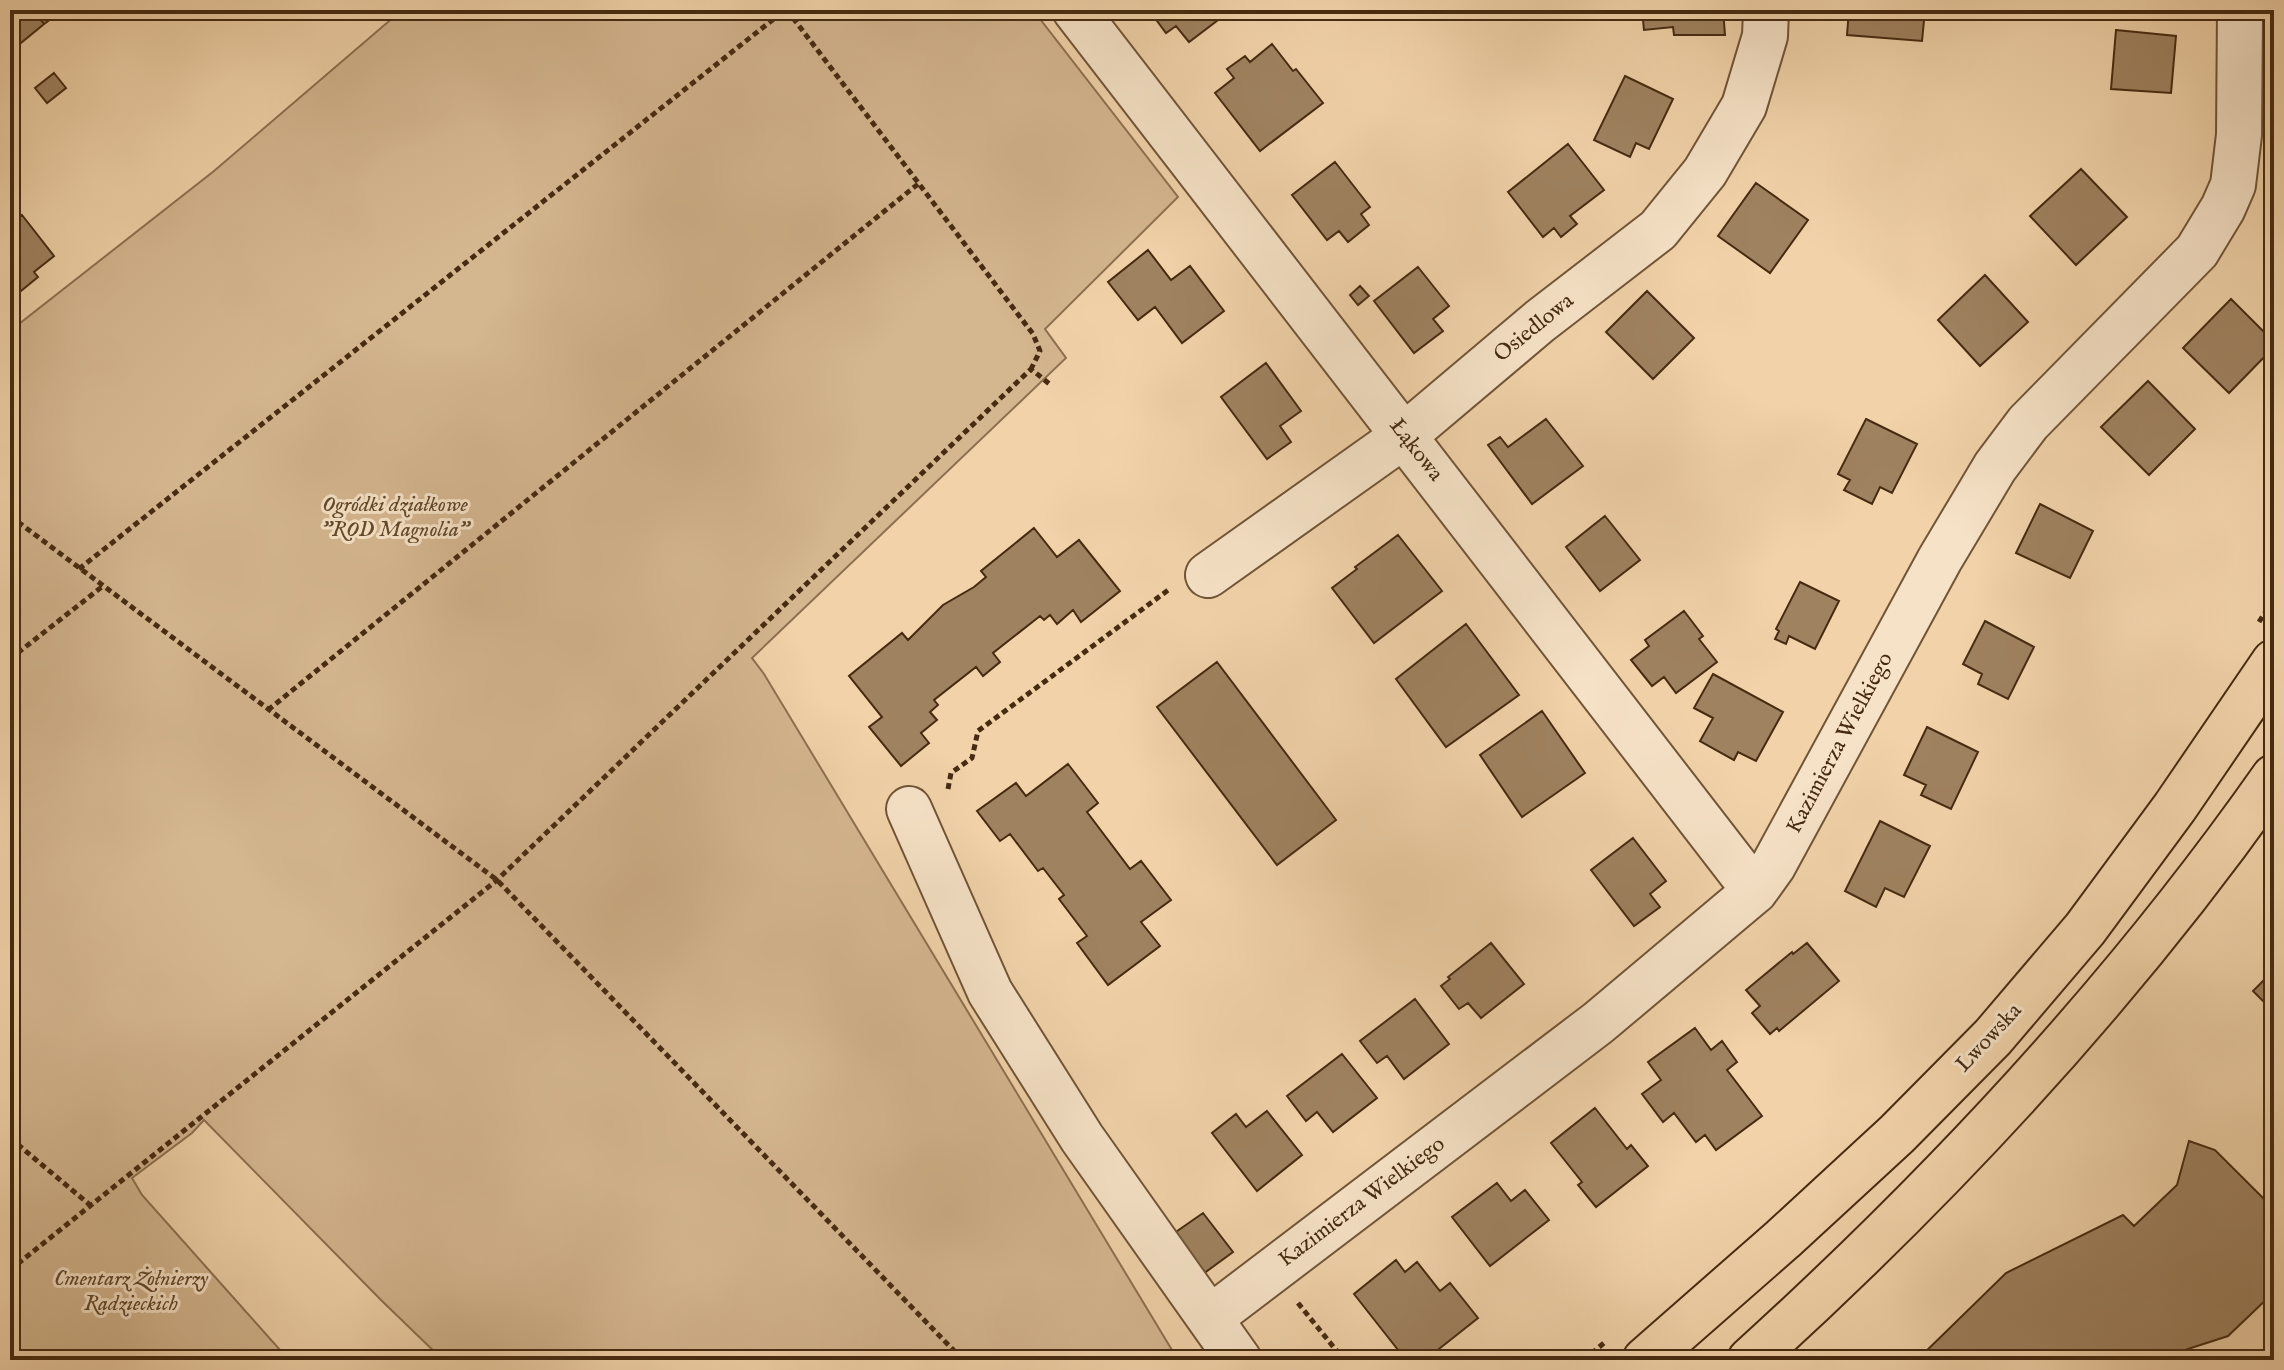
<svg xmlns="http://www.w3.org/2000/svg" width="2284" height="1370" viewBox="0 0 2284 1370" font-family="'IM FELL English',serif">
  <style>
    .green { fill: #d4b68f; stroke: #8d7050; stroke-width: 2 }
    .building { fill: #9f8260; stroke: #462b11; stroke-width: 2 }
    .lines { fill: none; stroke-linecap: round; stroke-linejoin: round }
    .minor-casing { stroke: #715537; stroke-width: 48 }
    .major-casing { stroke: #462b11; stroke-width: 48 }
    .path { stroke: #462b11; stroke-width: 5; stroke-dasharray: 6 4; stroke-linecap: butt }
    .minor { stroke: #f6e2c7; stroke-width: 44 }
    .major { stroke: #f1d2a9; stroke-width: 44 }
    .labels { text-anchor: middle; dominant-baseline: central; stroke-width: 6; stroke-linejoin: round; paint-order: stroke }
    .street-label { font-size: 22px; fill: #462b11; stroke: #f6e2c7 }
    .park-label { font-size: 22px; font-style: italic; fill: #62472a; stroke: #f6e2c7 }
  </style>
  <rect width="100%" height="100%" fill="#f1d2a9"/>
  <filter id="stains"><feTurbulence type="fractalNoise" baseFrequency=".0025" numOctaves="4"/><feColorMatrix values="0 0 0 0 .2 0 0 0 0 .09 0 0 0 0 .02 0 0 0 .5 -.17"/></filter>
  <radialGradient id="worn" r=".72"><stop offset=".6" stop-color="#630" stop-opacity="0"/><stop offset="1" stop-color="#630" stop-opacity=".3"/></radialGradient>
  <path class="green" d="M402 10H1033L1178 197 1045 329 1066 358 752 658 764 674 1178 1360H443L381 1300 204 1120 192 1133 132 1178 142 1195 289 1360H10V331L214 171Z"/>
  <path class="building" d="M10 10H33L44 24 16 47 10 39Z
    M33 10H63L44 24Z
    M1149 10H1217L1222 17 1189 42 1176 26 1166 33Z
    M1642 10H1723L1725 35H1674L1673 27 1644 30Z
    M1849 10H1925L1922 41 1847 35Z
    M2116 30 2176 36 2171 93 2111 89Z
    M1272 44 1293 71 1296 69 1323 103 1260 151 1215 93 1234 78 1227 69 1245 56 1250 62Z
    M54 73 66 88 47 103 35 88Z
    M1625 76 1673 99 1649 149 1636 143 1630 157 1594 140Z
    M1568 144 1604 190 1570 216 1577 224 1561 237 1554 228 1543 237 1508 192Z
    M1335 162 1370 207 1361 214 1369 225 1348 242 1339 231 1327 240 1292 195Z
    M2081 169 2127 217 2076 265 2030 216Z
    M1756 183 1808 220 1770 273 1718 236Z
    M22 215 54 256 34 272 38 277 10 300V224Z
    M1148 250 1171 280 1190 266 1224 311 1182 343 1155 307 1138 320 1108 282Z
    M1418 267 1449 306 1433 319 1443 331 1414 353 1374 301Z
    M1985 275 2028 322 1980 366 1938 320Z
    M1360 286 1369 296 1358 305 1350 295Z
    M1647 291 1694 338 1653 379 1606 332Z
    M2231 299 2274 342V347L2229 393 2183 348Z
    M1266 363 1301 411 1280 426 1291 442 1267 459 1221 397Z
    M2148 381 2195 429 2149 475 2101 427Z
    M1546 419 1583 466 1532 504 1488 445 1500 437 1508 447Z
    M1866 419 1917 444 1892 493 1880 487 1872 504 1844 490 1850 480 1838 474Z
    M2040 504 2093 531 2070 578 2016 553Z
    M1605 516 1640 560 1600 591 1566 547Z
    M1034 528 1057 557 1079 540 1120 591 1081 622 1073 610 1057 624 1050 615 1044 620 1040 616 993 653 1000 662 983 676 976 667 934 700 938 705 930 712 937 720 921 733 929 743 901 766 869 727 882 717 849 676 902 633 908 640 943 605 974 587 986 577 981 571Z
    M1398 535 1442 591 1374 643 1332 588 1357 569 1355 567Z
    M1800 582 1839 601 1815 649 1789 636 1786 644 1775 639 1779 631 1776 629Z
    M1684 611 1703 636 1699 639 1717 662 1676 693 1664 677 1652 686 1631 660 1649 646 1645 640Z
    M1985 621 2034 647 2008 699 1978 684 1982 674 1963 664Z
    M1466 624 1519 695 1446 747 1396 679Z
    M1217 662 1336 820 1277 865 1157 707Z
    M1713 674 1783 712 1756 761 1738 752 1734 760 1700 741 1713 718 1694 708Z
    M1542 711 1585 773 1522 817 1480 755Z
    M1927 727 1978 752 1951 809 1921 795 1926 785 1904 775Z
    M1068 764 1098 803 1087 812 1130 869 1141 861 1171 900 1141 922 1160 946 1108 985 1077 943 1087 936 1059 899 1064 895 1043 868 1038 871 1010 834 1000 841 977 811 1016 783 1026 796Z
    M1880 821 1930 846 1904 897 1885 888 1876 907 1845 891Z
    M1633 838 1666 881 1650 894 1660 907 1634 926 1591 870Z
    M1491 943 1524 984 1481 1018 1468 1003 1459 1009 1441 986 1450 979 1448 977Z
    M1807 943 1839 981 1779 1031 1777 1028 1770 1034 1752 1013 1760 1006 1746 990 1792 952 1793 954Z
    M2274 970V1012L2253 991Z
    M1415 999 1449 1044 1404 1079 1387 1056 1377 1063 1360 1041Z
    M1695 1028 1711 1050 1722 1041 1737 1062 1727 1070 1762 1116 1716 1150 1705 1135 1696 1142 1674 1113 1663 1122 1642 1094 1661 1080 1648 1062Z
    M1342 1054 1377 1098 1333 1132 1317 1112 1306 1121 1287 1096Z
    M1595 1108 1627 1149 1631 1145 1648 1166 1596 1207 1578 1185 1582 1182 1551 1143Z
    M1267 1111 1302 1155 1257 1191 1212 1133 1236 1114 1246 1127Z
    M2189 1141 2215 1150 2274 1209V1292L2228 1336 2154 1360H1917L2006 1273 2123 1215 2134 1226 2177 1185Z
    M1497 1183 1511 1201 1525 1190 1549 1220 1490 1266 1452 1217Z
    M1203 1213 1233 1252 1203 1274 1173 1234Z
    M1396 1260 1405 1272 1417 1262 1440 1291 1450 1283 1478 1318 1425 1360H1406L1354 1294Z"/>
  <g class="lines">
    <defs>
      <path id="minor" d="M1075 10 1755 891
        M1208 575 1405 435 1540 321 1658 230 1705 172 1744 106 1765 36 1766 10
        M909 809 990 992 1082 1138 1239 1360
        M1210 1318 1598 1023 1755 891 1773 866 1940 559 1995 467 2028 423 2197 251 2223 208 2233 185 2239 135 2240 10"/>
      <path id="major" d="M1645 1360 1783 1239 1897 1134 1993 1037 2085 929 2175 807 2274 662
        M1750 1360C1944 1184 2123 992 2274 777"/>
    </defs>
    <use href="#minor" class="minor-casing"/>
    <use href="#major" class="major-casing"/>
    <path class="path" d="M787 10 1033 334 1040 351 1031 369
      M10 516 497 880 963 1360
      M79 569 785 10
      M2259 622 2274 599
      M10 659 103 586
      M268 710 918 184
      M948 789 951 773 972 758 978 731 1171 588
      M10 1138 90 1205
      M10 1270 497 880 1031 369 1052 386
      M1298 1303 1344 1360
      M1584 1360 1605 1342"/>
    <use href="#minor" class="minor"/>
    <use href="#major" class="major"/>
  </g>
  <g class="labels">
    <g class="street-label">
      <text transform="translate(1534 328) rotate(-39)">Osiedlowa</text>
      <text transform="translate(1416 450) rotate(52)">Łąkowa</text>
      <text transform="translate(1840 743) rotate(-62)">Kazimierza Wielkiego</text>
      <text transform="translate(1989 1038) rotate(-47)">Lwowska</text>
      <text transform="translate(1362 1202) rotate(-37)">Kazimierza Wielkiego</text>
    </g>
    <g class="park-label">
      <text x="395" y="505">Ogródki działkowe<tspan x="395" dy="25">"ROD Magnolia"</tspan></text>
      <text x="131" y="1279">Cmentarz Żołnierzy<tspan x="131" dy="25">Radzieckich</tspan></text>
    </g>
  </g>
  <rect width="2284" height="1370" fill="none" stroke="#f1d2a9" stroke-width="40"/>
  <rect x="12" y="12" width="2260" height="1346" fill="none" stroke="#462b11" stroke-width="4"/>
  <rect x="20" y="20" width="2244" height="1330" fill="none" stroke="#462b11" stroke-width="2"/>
  <rect width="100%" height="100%" filter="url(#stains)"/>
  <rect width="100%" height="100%" fill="url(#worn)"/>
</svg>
